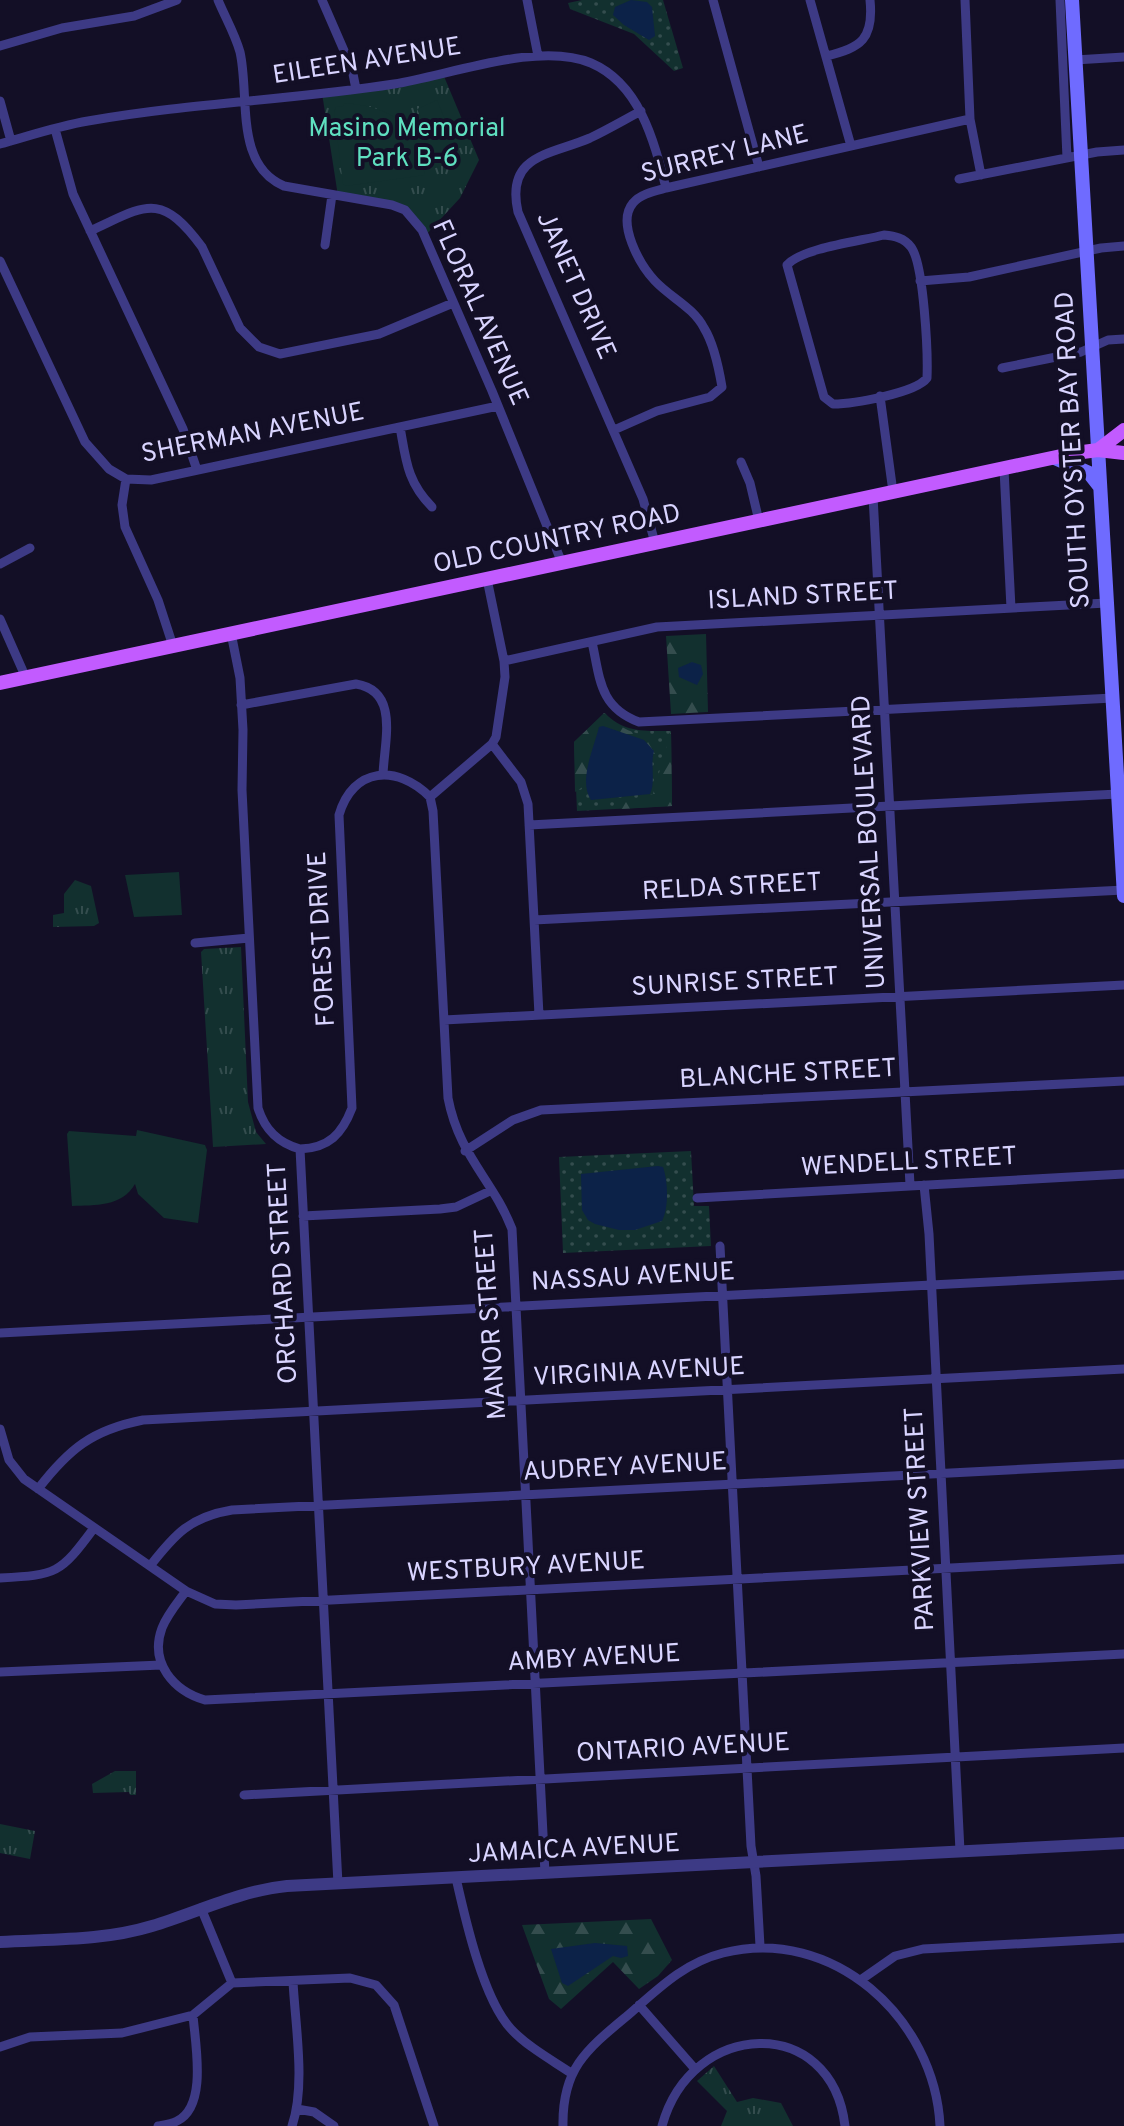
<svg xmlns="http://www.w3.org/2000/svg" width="1124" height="2126" viewBox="0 0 1124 2126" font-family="Overpass,sans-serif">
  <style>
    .grass { fill: url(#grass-dots) }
    .forest { fill: url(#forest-firs) }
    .park { fill: url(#park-tufts) }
    .garden { fill: #12302f }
    .water { fill: #0c2248 }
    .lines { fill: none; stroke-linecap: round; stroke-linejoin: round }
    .minor { stroke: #3d3a85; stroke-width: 9 }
    .tertiary { stroke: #3d3a85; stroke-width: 12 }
    .secondary { stroke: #6f6bff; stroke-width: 14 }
    .primary { stroke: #c25bff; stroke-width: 14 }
    .labels { text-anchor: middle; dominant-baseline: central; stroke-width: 8; stroke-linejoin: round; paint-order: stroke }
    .street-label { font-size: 26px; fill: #d9d4ff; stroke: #130f26 }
    .park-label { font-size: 26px; fill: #5fe0c0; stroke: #130f26 }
  </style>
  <defs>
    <pattern id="grass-dots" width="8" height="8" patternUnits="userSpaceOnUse" patternTransform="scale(2)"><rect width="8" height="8" fill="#12302f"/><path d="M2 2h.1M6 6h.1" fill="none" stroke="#344d4e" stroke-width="1.8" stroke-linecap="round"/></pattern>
    <pattern id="forest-firs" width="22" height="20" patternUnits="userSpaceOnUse" patternTransform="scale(2)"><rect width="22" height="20" fill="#12302f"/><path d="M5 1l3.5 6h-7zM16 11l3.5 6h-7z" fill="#344d4e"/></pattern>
    <pattern id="park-tufts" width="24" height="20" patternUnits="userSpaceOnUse" patternTransform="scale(2)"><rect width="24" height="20" fill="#12302f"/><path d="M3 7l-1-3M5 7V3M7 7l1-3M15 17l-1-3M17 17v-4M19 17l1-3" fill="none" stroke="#344d4e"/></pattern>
  </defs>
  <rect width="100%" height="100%" fill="#130f26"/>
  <path class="grass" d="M582 0H663L683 68 674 71 634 34 570 9 568 3Z
    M605 713C623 733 646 731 671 731L672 806 577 811 574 742Z
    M691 1151 694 1206H709L711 1246 563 1253 559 1157Z"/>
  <path class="forest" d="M706 634 708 712 671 714 666 636Z
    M604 713C621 729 634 735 657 736L658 756 647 764 606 772 575 792 574 742Z
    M671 731 672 806 622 809 613 805 653 794Z
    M651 1919 672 1960 658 1976 639 1989 613 1962 561 2009 549 1999 522 1925Z"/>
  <path class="park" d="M443 74 479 160 460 198 425 236 405 210 338 196 322 93Z
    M75 880 91 886 99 923 94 926 53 927V915L64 913V894Z
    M241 947 248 1102 256 1132 266 1144 213 1147 201 952 204 949Z
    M115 1771H136V1795H130L129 1792 93 1793 92 1784Z
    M0 1824 35 1831 30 1859 0 1853Z
    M714 2066 737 2102 753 2098 781 2103 793 2126H721L727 2111 697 2081Z"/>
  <path class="garden" d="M437 100 450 132 431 140 417 109Z
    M344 103C396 107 414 125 425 175L346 186 343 184 334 112 336 107 343 106Z
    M179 872 182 915 134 917 125 875Z
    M137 1130 205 1145 207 1150 198 1223 164 1218 138 1194 135 1184C122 1207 95 1205 72 1206L67 1134 69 1131 136 1136Z"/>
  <path class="water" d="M631 0 647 2 652 7 655 36 649 40 624 25 613 15 615 7Z
    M692 662 701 665 703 674 697 685 679 677 678 668Z
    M603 726 644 740 654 751C650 765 656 781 650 794L591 800C578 781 594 748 599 727Z
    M658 1166 663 1167C668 1181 669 1207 662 1221L635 1230H619L595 1224 588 1220 582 1210 581 1174Z
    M595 1943 627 1946 628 1956 621 1958 613 1956 568 1986 562 1983 551 1949Z"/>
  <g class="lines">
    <path class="minor" d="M218 0C225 17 235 34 240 52 250 96 234 165 284 186L392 205 405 210 422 230 492 391 562 563
      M322 0 352 69 356 89
      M527 0 538 56
      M713 0 759 167
      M810 0 851 146
      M965 0 970 119 981 175
      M1060 0 1067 158
      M0 46 62 28 134 16 177 0
      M826 56C861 48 874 39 870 0
      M1075 60 1124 57
      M0 101 11 141
      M641 111C624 120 607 130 590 138 551 155 505 154 518 212L643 499 655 543
      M55 129 73 194 183 429 197 470
      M0 144C29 136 58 126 88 121 189 103 293 100 394 84 450 75 539 41 591 63 640 84 654 141 666 188
      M959 179 1097 152 1124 150
      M90 231C145 206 160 190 202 247L240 328 259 347 280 354 379 334 453 303
      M884 235C895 236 904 238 911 247 924 264 928 354 927 378 916 393 853 404 833 404L824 397 787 265C802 248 861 241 884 235Z
      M325 245 332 195
      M0 261 85 442 109 469 126 479 151 480 498 406
      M920 281 969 277 1101 248 1124 246
      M1002 368 1081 352 1108 340 1124 339
      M880 396 893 492
      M400 427C406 460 407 482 432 507
      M614 430 657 411 710 397 722 387C719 369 714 344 704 328 693 307 671 298 655 281 640 265 616 223 633 203 640 194 655 191 666 188L970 119
      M741 462 750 483 759 521
      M1004 469 1011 608
      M126 479 122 505 125 527 158 600 173 646
      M873 496 910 1185
      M0 564 30 548
      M487 579 504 661 505 677 496 737 492 744 430 797 433 811 448 1098C459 1156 493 1180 512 1229L545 1873
      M0 619 26 678
      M231 633 240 678 243 730 242 790 258 1108C265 1130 278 1143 300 1149L338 1884
      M592 642C600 678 599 707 639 722L1113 698
      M504 661 657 627 1107 603
      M241 705 356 684C400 691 384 742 383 775
      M492 744 521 782 528 804 539 1015
      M529 825 1118 794
      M534 920 1124 890
      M195 943 249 938
      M444 1020 1124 985
      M300 1149C329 1148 342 1134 352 1108L339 815C353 767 397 764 430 797
      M465 1151 513 1120 541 1110 1124 1081
      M924 1185 929 1234 960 1851
      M697 1198 1124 1174
      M303 1216 440 1209 456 1207 490 1191
      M720 1246 751 1846 756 1876 760 1946
      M0 1333 1124 1275
      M0 1429 9 1460 24 1479 186 1591 215 1604 236 1605 1124 1559
      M38 1489C69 1449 92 1430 143 1420L1124 1369
      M150 1566C175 1534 190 1517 232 1510L1124 1464
      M0 1578C57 1575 60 1574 94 1528
      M186 1591C178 1602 167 1615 162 1628 149 1663 174 1691 205 1700L1124 1654
      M0 1672 161 1665
      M244 1795 1124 1748
      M456 1878C465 1918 483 1999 511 2029 528 2047 550 2059 571 2073
      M201 1908 232 1983
      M862 1979 895 1956 923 1949 1124 1938
      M232 1983 350 1978 376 1985 394 2005 434 2126
      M639 2005 695 2069
      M0 2047 30 2037 122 2033 193 2015 232 1983
      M297 2109 314 2112 334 2126
      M158 2126C164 2125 172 2124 177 2121 208 2106 195 2043 193 2015
      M292 2126C306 2085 295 2024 293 1981
      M563 2126C562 2069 586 2050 627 2016 657 1990 683 1963 723 1953 832 1925 935 2018 940 2126
      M662 2126C691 2019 832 2013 845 2126"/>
    <path class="tertiary" d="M0 1942C50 1939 103 1941 152 1926 198 1912 239 1891 287 1886L1124 1843"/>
    <path class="secondary" d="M1072 0 1124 896
      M1055 458 1089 473 1100 487"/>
    <path class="primary" d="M1098 450 1124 430
      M0 683 1075 453 1098 450 1124 453"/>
  </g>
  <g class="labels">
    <g class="street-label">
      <text transform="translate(367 62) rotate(-9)">EILEEN AVENUE</text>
      <text transform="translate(725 155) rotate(-14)">SURREY LANE</text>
      <text transform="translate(575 286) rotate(66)">JANET DRIVE</text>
      <text transform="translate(479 313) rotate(66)">FLORAL AVENUE</text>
      <text transform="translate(253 434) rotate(-11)">SHERMAN AVENUE</text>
      <text transform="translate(1074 450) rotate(-93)">SOUTH OYSTER BAY ROAD</text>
      <text transform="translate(557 540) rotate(-12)">OLD COUNTRY ROAD</text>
      <text transform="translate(803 597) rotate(-3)">ISLAND STREET</text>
      <text transform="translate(870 842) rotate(-93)">UNIVERSAL BOULEVARD</text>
      <text transform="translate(732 888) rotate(-3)">RELDA STREET</text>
      <text transform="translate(323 939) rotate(-93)">FOREST DRIVE</text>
      <text transform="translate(735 983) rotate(-3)">SUNRISE STREET</text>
      <text transform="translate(788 1075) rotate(-3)">BLANCHE STREET</text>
      <text transform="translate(909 1163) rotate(-3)">WENDELL STREET</text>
      <text transform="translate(284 1273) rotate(-93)">ORCHARD STREET</text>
      <text transform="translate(633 1278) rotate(-3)">NASSAU AVENUE</text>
      <text transform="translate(492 1324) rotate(-94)">MANOR STREET</text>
      <text transform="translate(639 1373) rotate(-3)">VIRGINIA AVENUE</text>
      <text transform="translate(625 1468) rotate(-3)">AUDREY AVENUE</text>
      <text transform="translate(921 1519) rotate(-93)">PARKVIEW STREET</text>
      <text transform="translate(526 1568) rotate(-3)">WESTBURY AVENUE</text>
      <text transform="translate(594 1659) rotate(-3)">AMBY AVENUE</text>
      <text transform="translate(683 1749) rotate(-3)">ONTARIO AVENUE</text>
      <text transform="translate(574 1850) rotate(-3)">JAMAICA AVENUE</text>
    </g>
    <g class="park-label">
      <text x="407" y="129">Masino Memorial<tspan x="407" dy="30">Park B-6</tspan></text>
    </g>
  </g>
</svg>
